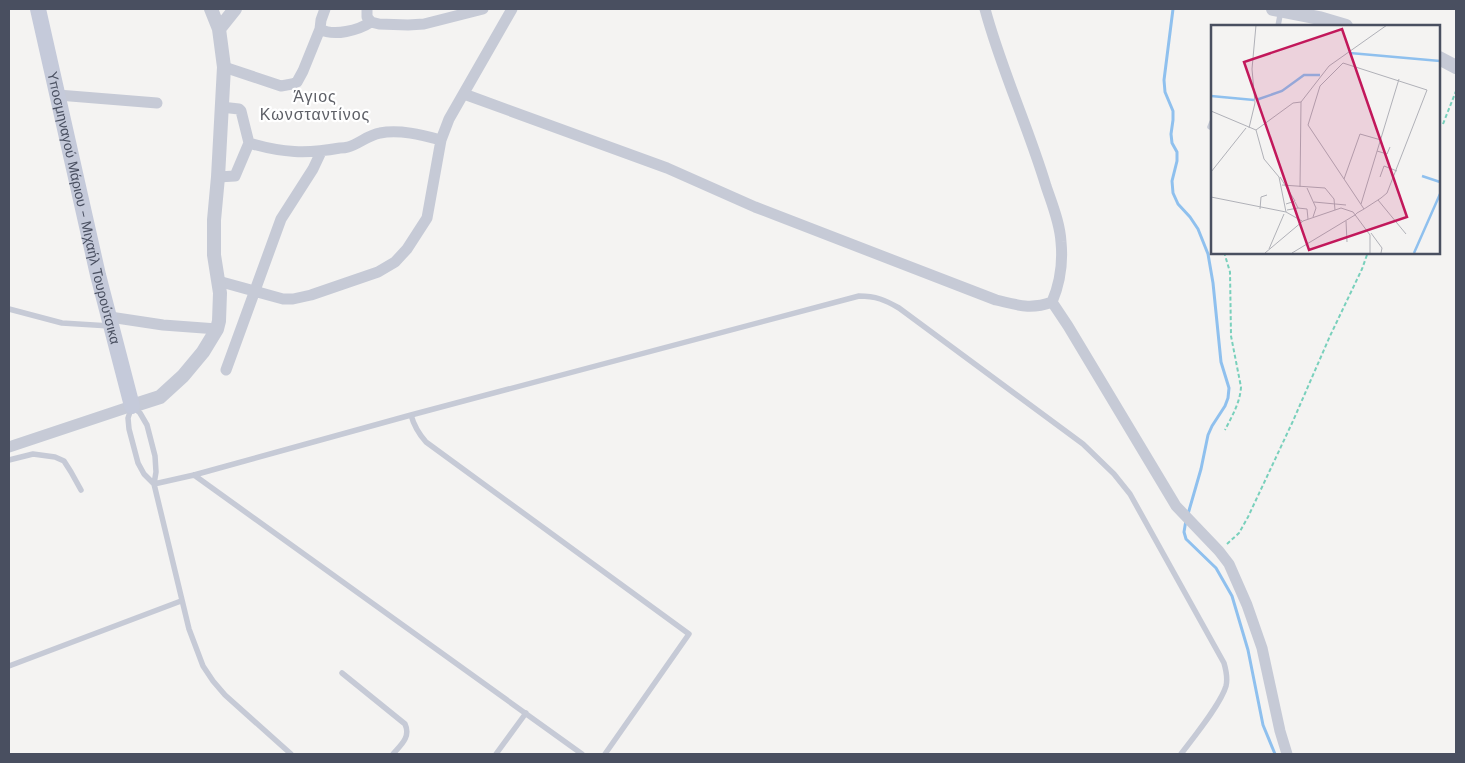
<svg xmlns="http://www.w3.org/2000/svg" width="1465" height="763" viewBox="0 0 1465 763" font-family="'DM Sans',sans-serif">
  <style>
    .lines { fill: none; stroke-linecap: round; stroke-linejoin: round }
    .stream { stroke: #8fc0ee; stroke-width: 3 }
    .path { stroke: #79d0bc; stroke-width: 2; stroke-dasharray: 4 2.5; stroke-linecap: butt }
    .service { stroke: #c6cad6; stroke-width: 5.5 }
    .minor { stroke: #c6cad6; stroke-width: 11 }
    .tertiary { stroke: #c6cad6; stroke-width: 14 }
    .secondary { stroke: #c5cada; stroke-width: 16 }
    .labels { text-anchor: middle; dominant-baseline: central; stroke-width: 4.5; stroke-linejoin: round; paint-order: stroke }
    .street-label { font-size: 14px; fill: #494f60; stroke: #fff }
    .quarter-label { font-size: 16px; letter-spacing: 1px; fill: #5e6067; stroke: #fff }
    .inset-river { fill: none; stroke: #8fc0ee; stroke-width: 2.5 }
    .inset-road { fill: none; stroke: #b0b1b8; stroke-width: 1 }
    .view { fill: #c2185b; fill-opacity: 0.15; stroke: #c2185b; stroke-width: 2.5 }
    .inset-edge { fill: none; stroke: #494f60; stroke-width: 2.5 }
  </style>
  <rect width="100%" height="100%" fill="#f4f3f2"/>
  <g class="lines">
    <path class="stream" d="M1173 9 1164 80 1165 92 1173 111V120L1171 134 1172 143 1177 152V161L1172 181 1173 193 1178 204 1190 217 1198 229 1208 254 1213 283 1221 362 1229 388 1228 398 1225 406 1212 426 1208 435 1201 469 1188 514
      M1186 520 1184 532 1186 539 1216 568 1232 596 1248 650 1263 725 1275 754"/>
    <path class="path" d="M1443 124 1456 91
      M1224 252 1230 272 1231 336 1241 387C1240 403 1232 416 1225 430
      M1227 544 1239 533 1248 517 1293 421 1330 336 1362 269 1368 252"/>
    <path class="service" d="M1278 26 1281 10
      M1210 127 1212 122
      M9 309 62 323 110 326
      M411 415C414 426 418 433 426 442L689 634 605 754
      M9 460 33 454 55 457 64 461 71 472 81 490
      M194 475 582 754
      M154 484 194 475 411 415 859 296C876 296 885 300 899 308L1083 444 1114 474 1130 494 1224 663C1226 670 1228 678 1226 686 1221 704 1193 738 1181 754
      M154 484 144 474 138 463 129 429 128 418 132 406 140 413 147 425 155 456 156 472 154 484 189 629 203 666 213 681 225 695 291 754
      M9 666 181 601
      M342 673 405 724C411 737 401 745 393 754
      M496 754 526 713"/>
    <path class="minor" d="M325 9 321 20 320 29C334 37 359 30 371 22
      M367 9V17L371 22 379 24 408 25 424 24 483 9
      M224 67 281 86 292 84 297 82 303 71 320 29
      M464 94 667 168 755 207 996 300C1018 305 1030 310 1052 302 1060 283 1063 262 1061 242 1060 223 1052 204 1046 186 1028 126 1001 69 985 9
      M58 95 157 103
      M221 107 239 109 241 111 249 143C283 153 306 154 340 148 343 148 345 148 348 147 359 144 368 135 380 133 399 129 422 135 441 140
      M218 177 235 176 249 143
      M218 281 283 299H293L311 295 378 272 395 262 407 249 427 218 441 140 449 119 512 9
      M1052 302 1068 326 1176 506 1219 551 1229 564 1247 605 1262 648 1280 731 1287 754
      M110 317 163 325 217 329
      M226 370 281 219 313 169 321 152
      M9 447 132 406"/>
    <path class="tertiary" d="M1273 9 1319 18 1346 26
      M219 29 235 9
      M1439 58 1456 67
      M132 406 160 397 183 376 203 352 217 329 219 321 220 293 214 255V220L218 177 224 67 219 29 211 9"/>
    <path class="secondary" id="s1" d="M38 9 98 275 132 406"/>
  </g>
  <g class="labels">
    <g class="street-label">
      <text stroke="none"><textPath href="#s1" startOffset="204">Υποσμηναγού Μάριου - Μιχαήλ Τουρούτσικα</textPath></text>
    </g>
    <g class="quarter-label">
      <text x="315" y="96">Άγιος<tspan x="315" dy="18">Κωνσταντίνος</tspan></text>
    </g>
  </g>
  <g transform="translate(1211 25)">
    <rect width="229" height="229" fill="#f4f3f2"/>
    <path class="inset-river" d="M139 28 229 36M0 71 43 75M45 75 71 66 93 50H109M211 151 229 157M203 228 229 169"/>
    <path class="inset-road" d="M0 86 45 105 53 134 68 152 75 187M38 103 44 78 41 44 45 0M45 105 82 78 90 77 118 41 176 0M166 126 176 129 179 122M0 147 35 103M69 152 84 176 75 179M169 152 173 141 186 146M133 154 149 109 170 115M71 160 114 163 123 174 124 185M89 162 90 77M96 163 105 183 102 192M0 172 75 187 91 196M167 175 195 209M103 177 135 180M150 179 188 54M87 183 96 184 97 194M49 184 50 172 56 170M76 185 87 183 84 177M144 190 146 188 153 184 170 173 176 168 216 65 132 38 109 61 97 100 153 184M135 196 136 217M160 208 171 223 170 228M58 224 73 189M54 228 92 196 130 183 142 187 159 210V228M81 228 144 190"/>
    <path class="view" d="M131 4 196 192 98 225 33 37Z"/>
    <rect width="229" height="229" class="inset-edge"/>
  </g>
  <rect width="1465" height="763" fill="none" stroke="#494f60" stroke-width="20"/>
</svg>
